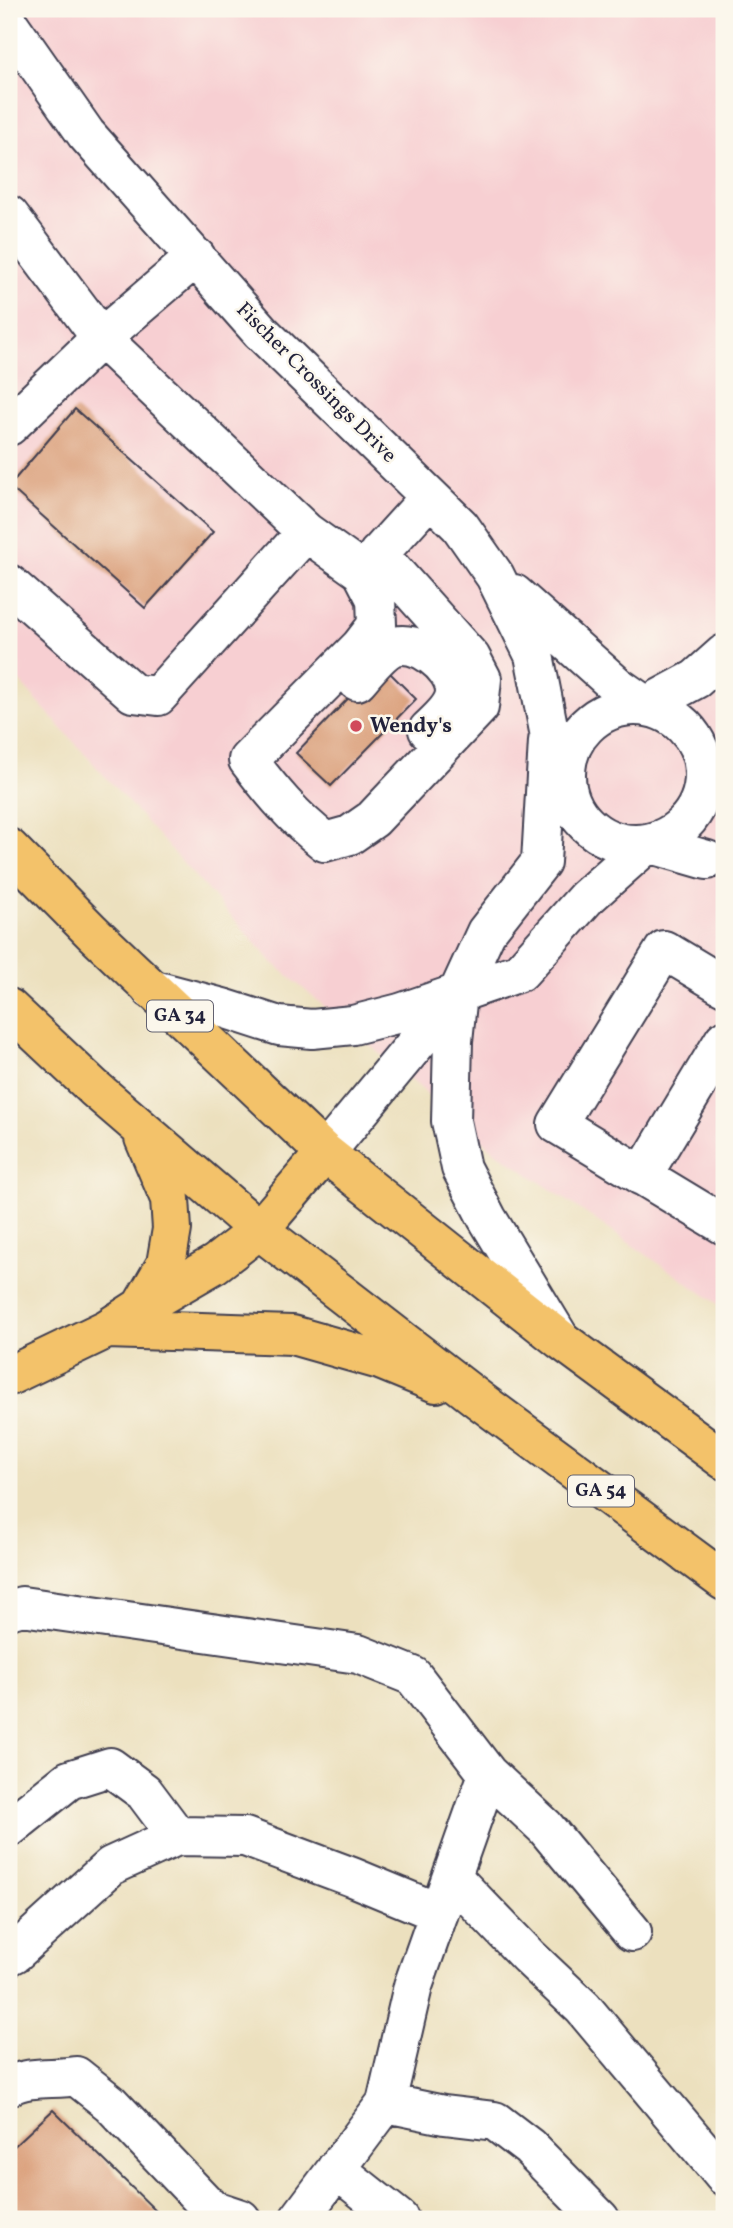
<svg xmlns="http://www.w3.org/2000/svg" width="733" height="2228" viewBox="0 0 733 2228" font-family="Vollkorn,serif">
  <style>
    .built { fill: #f7cfd2 }
    .building { fill: #d99b76 }
    .lines { fill: none; stroke-linecap: round; stroke-linejoin: round }
    .minor-casing { stroke: #403e4f; stroke-width: 42 }
    .major-casing { stroke: #403e4f; stroke-width: 42 }
    .minor { stroke: #fff; stroke-width: 38 }
    .major { stroke: #f3c26a; stroke-width: 38 }
    .poi-dot { fill: #d1495b; stroke: #fbf7ec; stroke-width: 2.5 }
    .labels { text-anchor: middle; dominant-baseline: central; stroke-width: 5; stroke-linejoin: round; paint-order: stroke }
    .shield { fill: #fbf7ec; stroke: #636270; stroke-width: 2 }
    .shield-label { font-size: 19px; font-weight: bold; fill: #22223b }
    .street-label { font-size: 21px; fill: #22223b; stroke: #fbf7ec }
    .poi-label { font-size: 21px; font-weight: bold; fill: #22223b; stroke: #fbf7ec; text-anchor: start }
  </style>
  <rect width="100%" height="100%" fill="#fbf7ec"/>
  <filter id="ink" filterUnits="userSpaceOnUse"><feTurbulence type="fractalNoise" baseFrequency=".0143" numOctaves="2"/><feDisplacementMap in="SourceGraphic" scale="14" xChannelSelector="R" yChannelSelector="G"/><feConvolveMatrix kernelMatrix="1 2 1 2 8 2 1 2 1" color-interpolation-filters="sRGB"/></filter>
  <filter id="wash" filterUnits="userSpaceOnUse"><feTurbulence type="fractalNoise" baseFrequency=".00686" numOctaves="4" result="noise"/><feDisplacementMap in="SourceGraphic" scale="28" xChannelSelector="R" yChannelSelector="G"/><feGaussianBlur stdDeviation="1.57" result="paint"/><feColorMatrix in="noise" values="0 0 0 0 0 0 0 0 0 0 0 0 0 0 0 0 0 1.4 0 .05"/><feComposite in="paint" operator="in"/></filter>
  <g filter="url(#wash)">
    <rect width="100%" height="100%" fill="#ece0be"/>
    <path class="built" d="M9 9H724V1308L496 1152 273 963 9 670Z"/>
    <g id="blocks">
      <path class="building" d="M9 315 17 326 9 332Z
        M75 409 213 532 145 608 9 486Z
        M381 664 416 699 331 786 296 753Z
        M53 2110 164 2219H9V2151Z"/>
    </g>
  </g>
  <g filter="url(#ink)">
    <use href="#blocks" fill-opacity="0" stroke="#403e4f" stroke-width="2"/>
    <g class="lines">
      <defs>
        <path id="minor" d="M9 24 86 134 261 332 460 526 495 576 534 655 549 731 565 773
          M9 215 101 338 196 257
          M9 426 101 338 306 532 362 572 376 599 377 625 360 647 248 760C273 793 292 816 325 842L350 835 373 819 479 707 482 679 471 658 378 554
          M362 572 430 497
          M9 584 133 693 158 696 306 532
          M514 594 617 686 646 706 696 679 724 654
          M357 681C365 672 381 652 392 647 416 637 454 666 455 691 455 707 438 720 428 730
          M566 775a69 69 0 1 1 138 0a69 69 0 1 1-138 0Z
          M548 741 541 862 486 932 458 993 453 1041 451 1121 461 1168 487 1218 559 1337
          M724 986 664 950 557 1124 724 1225
          M151 989 223 1008 279 1026 312 1029 353 1025 400 1013 520 972 586 898 648 843 707 860
          M325 1153 458 993
          M642 1176 724 1040
          M9 1610 22 1606 358 1654 413 1676 488 1774 545 1827 632 1932
          M9 1828 69 1780 110 1767 144 1792 177 1836
          M452 1877 528 1956 583 2008 724 2176
          M9 1956 15 1953 111 1866 177 1836 245 1837 352 1877 439 1913
          M9 2086C29 2075 54 2080 76 2076L110 2103 211 2209 241 2219
          M386 2103 444 2115 495 2121 529 2147 600 2219
          M336 2169 399 2219
          M299 2219 386 2103 413 1986 488 1774"/>
        <path id="major" d="M9 848 92 932 325 1153 561 1340 724 1460
          M9 1008 94 1088 259 1230 479 1400 724 1581
          M141 1307 166 1264 172 1229 170 1199 144 1138
          M107 1329 292 1335 380 1360 436 1383
          M9 1376 107 1329 141 1307 215 1264 259 1230 325 1153"/>
      </defs>
      <use href="#minor" class="minor-casing"/>
      <use href="#major" class="major-casing"/>
      <use href="#minor" class="minor"/>
      <use href="#major" class="major"/>
    </g>
  </g>
  <circle class="poi-dot" cx="356" cy="726" r="7"/>
  <g class="labels">
    <g class="shield">
      <rect x="147" y="1000.5" width="66" height="31" rx="5"/>
      <rect x="568" y="1475.5" width="66" height="31" rx="5"/>
    </g>
    <g class="shield-label">
      <text x="180" y="1016">GA 34</text>
      <text x="601" y="1491">GA 54</text>
    </g>
    <g class="street-label">
      <text transform="translate(316 383) rotate(45)">Fischer Crossings Drive</text>
    </g>
    <g class="poi-label">
      <text x="370" y="726">Wendy's</text>
    </g>
  </g>
  <rect width="733" height="2228" fill="none" stroke="#fbf7ec" stroke-width="35"/>
</svg>
